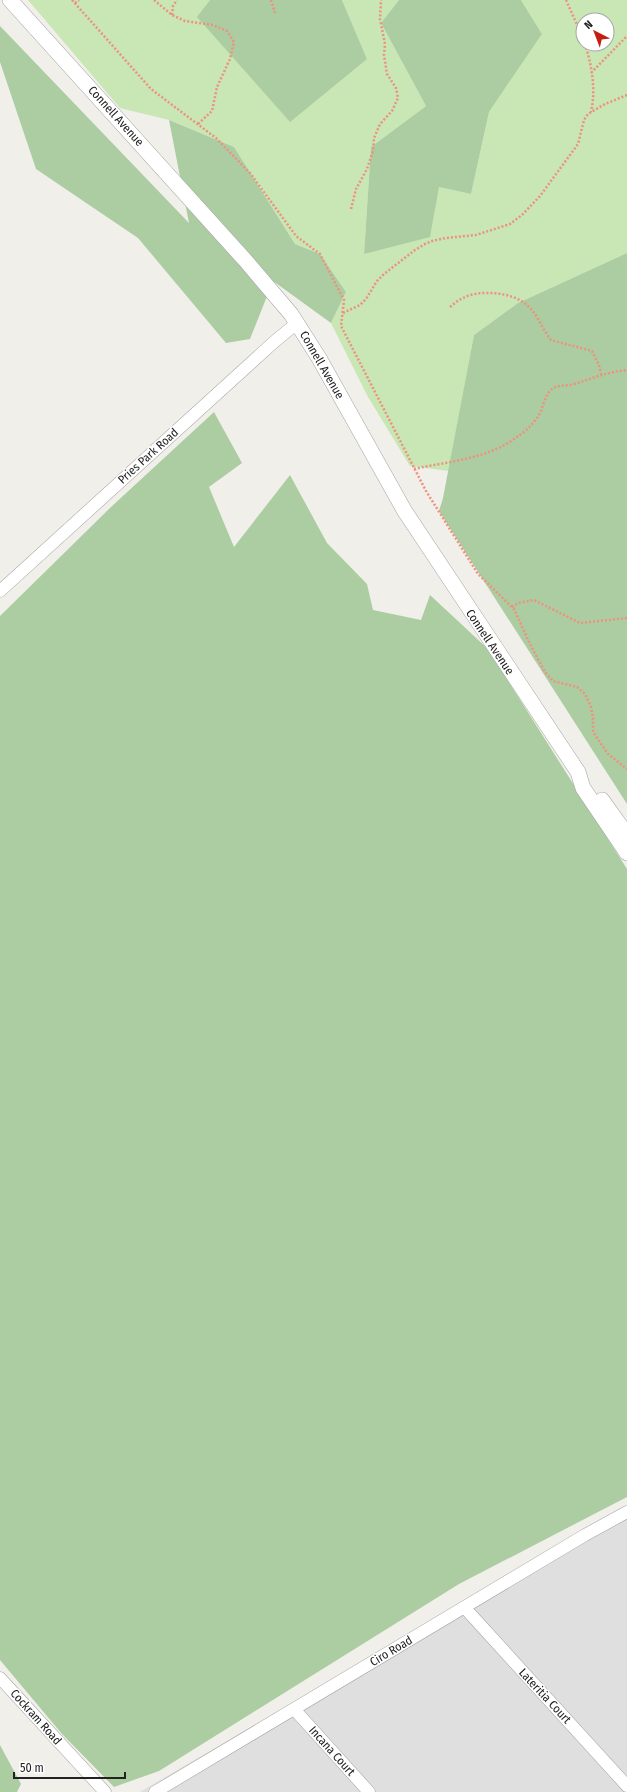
<svg xmlns="http://www.w3.org/2000/svg" width="627" height="1792" viewBox="0 0 627 1792" font-family="'Fira Sans Condensed',sans-serif">
  <style>
    .residential { fill: #e0dfdf }
    .grass { fill: #c9e6b5; fill-rule: evenodd }
    .forest { fill: #accda2 }
    .lines { fill: none; stroke-linecap: round; stroke-linejoin: round }
    .minor-casing { stroke: #a3a3a3; stroke-width: 13 }
    .tertiary-casing { stroke: #a3a3a3; stroke-width: 16 }
    .path { stroke: #ee917d; stroke-width: 2.5; stroke-dasharray: 2 2; stroke-linecap: butt }
    .minor { stroke: #fff; stroke-width: 12 }
    .tertiary { stroke: #fff; stroke-width: 15 }
    .labels { text-anchor: middle; dominant-baseline: central; stroke-width: 3; stroke-linejoin: round; paint-order: stroke }
    .street-label { font-size: 12px; fill: #222; stroke: #fff }
  </style>
  <rect width="100%" height="100%" fill="#f1efea"/>
  <path class="residential" d="M627 1506V1792H140Z"/>
  <path class="grass" d="M28 0H210L198 17 367 59 342 0H399L381 23 426 106 371 147 364 254 439 187 471 194 489 112 542 34 521 0H627V253L518 303 474 335 449 471 410 466 368 397 331 323 346 292 320 254 295 244 234 147 169 120 120 108ZM583 20H607V44H583Z"/>
  <path class="forest" d="M210 0H342L367 59 290 122 197 17Z
    M399 0H521L542 34 489 112 471 194 439 187 430 237 364 254 371 147 426 106 381 23Z
    M0 26 189 223 169 120 234 147 295 244 320 254 346 292 331 323 273 281 250 339 226 343 138 238 36 169 0 62Z
    M627 253V804L439 511 443 498 474 335 518 303Z
    M214 412 242 463 209 487 234 547 290 475 327 543 367 584 373 610 421 620 430 595 488 649 627 869V1497L459 1584 159 1771 114 1787 62 1734 0 1660V616L111 507Z
    M0 1745 21 1784 17 1792H0Z"/>
  <g class="lines">
    <defs>
      <path id="minor" d="M0 591 274 342 297 323
        M464 1607 627 1786
        M0 1678 105 1792
        M294 1709 369 1792
        M155 1792 585 1535 627 1512"/>
      <path id="tertiary" d="M10 0 245 260 291 314 319 358 404 510 578 772 583 788 627 853
        M602 800 627 835"/>
    </defs>
    <use href="#minor" class="minor-casing"/>
    <use href="#tertiary" class="tertiary-casing"/>
    <path class="path" d="M72 0 151 89 216 138 250 173 296 236 320 254 344 300 341 326 426 491 478 574 514 609 529 642 545 672 553 681 577 687 585 694 591 707 593 718V732L608 754 627 769
      M154 0 172 15 185 21 213 25 227 31 234 42 230 59 217 87 212 111 198 124
      M271 0 275 13
      M566 0 583 38
      M75 3 79 0
      M172 15 173 6 177 0
      M585 44C592 66 596 90 591 112
      M591 73 627 36
      M351 209 356 189 367 169 373 151 374 138 380 124 392 111 398 98 396 88 387 74 384 55 385 44 380 19 381 0
      M450 307C454 304 458 300 463 298 480 289 514 292 528 306 538 315 542 329 551 340L592 351 599 365 601 374
      M343 313 360 305 366 299 377 281 384 274 415 250 425 244 432 241 446 238 476 235 510 224 522 215 540 196 578 144 584 120 588 114 605 104 627 95
      M414 469C445 462 479 460 508 443 519 436 532 427 539 415 543 408 544 399 549 392 556 383 565 387 574 384 593 378 607 372 627 370
      M512 607 518 603 534 600 580 623 627 618"/>
    <use href="#minor" class="minor"/>
    <use href="#tertiary" class="tertiary"/>
  </g>
  <g class="labels">
    <g class="street-label">
      <text transform="translate(116 116) rotate(48)">Connell Avenue</text>
      <text transform="translate(322 365) rotate(60)">Connell Avenue</text>
      <text transform="translate(148 456) rotate(-42)">Pries Park Road</text>
      <text transform="translate(490 642) rotate(56)">Connell Avenue</text>
      <text transform="translate(391 1651) rotate(-31)">Ciro Road</text>
      <text transform="translate(545 1696) rotate(47)">Lateritia Court</text>
      <text transform="translate(36 1717) rotate(48)">Cockram Road</text>
      <text transform="translate(332 1751) rotate(48)">Incana Court</text>
    </g>
  </g>
  <g transform="translate(595 32) rotate(318)"><circle r="19" fill="#ffffff" stroke="#a7a7a7"/>
  <path d="M0-3L7 15L0 10L-7 15Z" fill="#c21f12"/>
  <text y="-6" font-size="11" font-weight="bold" text-anchor="middle" fill="#222222">N</text>
  </g>
  <path d="M14 1772v6h111v-6" fill="none" stroke="#222222" stroke-width="2"/>
  <text x="20" y="1772" font-size="12" fill="#222222" stroke="#ffffff" stroke-width="3" paint-order="stroke">50 m</text>
</svg>
